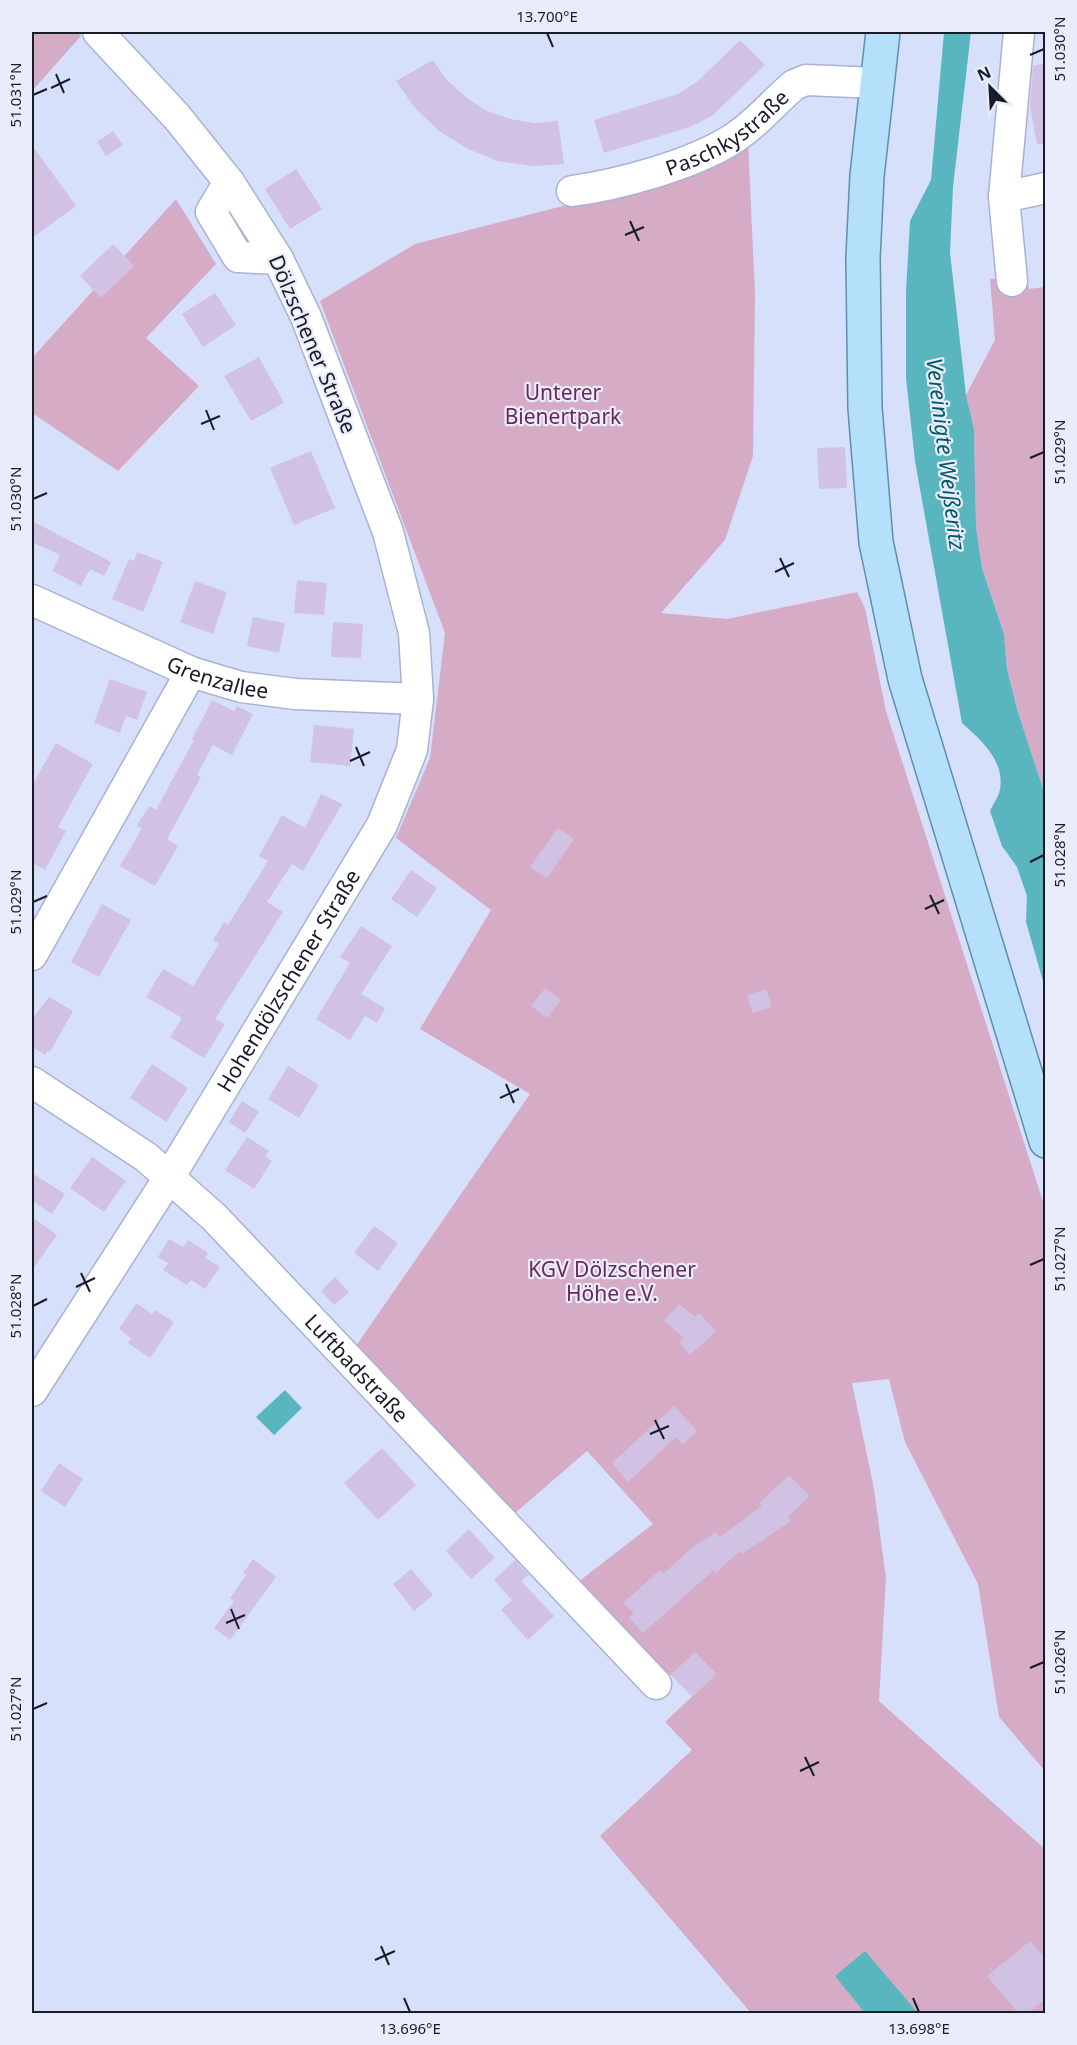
<svg xmlns="http://www.w3.org/2000/svg" width="1077" height="2045" viewBox="0 0 1077 2045" font-family="'Noto Sans',sans-serif">
  <style>
    .green { fill: #d6abc6 }
    .water { fill: #59b6bf }
    .building { fill: #d1c1e3 }
    .lines { fill: none; stroke-linecap: round; stroke-linejoin: round }
    .minor-casing { stroke: #a8b2d4; stroke-width: 33 }
    .major-casing { stroke: #5e8eb0; stroke-width: 36 }
    .minor { stroke: #fff; stroke-width: 30 }
    .major { stroke: #b5e0fb; stroke-width: 33 }
    .ticks { fill: none; stroke: #181c28; stroke-width: 2 }
    .labels { text-anchor: middle; dominant-baseline: central; stroke-width: 4.5; stroke-linejoin: round; paint-order: stroke }
    .street-label { font-size: 21px; fill: #181c28; stroke: #e9edfb }
    .park-label { font-size: 21px; fill: #6d2659; stroke: #e9edfb }
    .water-label { font-size: 22px; font-style: italic; fill: #035a60; stroke: #e9edfb }
    .neatline { fill: none; stroke: #181c28; stroke-width: 2 }
    .ticks-label { font-size: 15px; text-anchor: middle; fill: #181c28 }
  </style>
  <rect width="100%" height="100%" fill="#d7e0fb"/>
  <path class="green" d="M32 32H77L81 36 32 91Z
    M748 140 755 294 753 456 725 540 661 613 727 619 857 592 865 608 886 711 1045 1208V1771L999 1717 978 1584 905 1442 889 1379 852 1383 874 1489 886 1578 879 1701 1045 1849V2013H751L600 1836 692 1750 665 1722 716 1674 695 1653 671 1675 662 1673 578 1582 653 1524 587 1451 514 1514 356 1346 530 1094 420 1029 491 910 396 838 430 758 445 633 320 301 415 244 594 198Z
    M176 199 216 264 146 338 199 386 118 471 32 413V358Z
    M1027 276 1029 289 1045 287V795L1017 709 1007 669 1004 634 982 568 976 527 974 429 966 395 995 340 990 279Z"/>
  <path class="water" d="M944 32H971L953 187 950 252 966 395 974 429 976 527 982 568 1004 634 1007 669 1017 709 1045 795V988L1026 922 1027 896 1017 867 1002 846 990 811C993 804 999 796 1000 789 1005 761 981 740 962 723L915 461 906 378V292L910 221 931 180Z
    M285 1390 302 1408 274 1435 256 1417Z
    M865 1951 918 2013H865L835 1976Z"/>
  <path class="building" d="M740 40 765 65 712 116 690 127 604 153 594 120 678 94 699 80Z
    M433 60 447 80 467 98 487 111 510 119 534 123 558 121 564 164 534 166 498 161 468 149 439 131 414 107 396 81Z
    M1046 63V144H1037L1030 107 1033 66Z
    M113 131 123 145 106 156 97 142Z
    M32 145 76 206 32 238Z
    M296 169 322 209 290 229 265 189Z
    M113 244 134 266 101 298 80 276Z
    M215 293 236 325 203 347 182 314Z
    M259 357 284 403 251 421 224 376Z
    M845 447 847 488 819 489 817 448Z
    M311 451 335 508 294 525 270 468Z
    M32 521 111 562 104 576 90 569 81 586 52 571 60 555 32 542Z
    M137 552 163 562 143 612 112 599 129 559 134 561Z
    M297 580 327 583 324 615 294 613Z
    M195 581 227 592 213 634 180 622Z
    M253 617 285 623 279 653 247 646Z
    M333 622 363 624 361 658 331 657Z
    M110 679 147 692 137 720 126 716 120 733 94 723Z
    M212 700 234 711 237 706 253 714 232 755 213 745 197 775 201 777 167 839 178 846 155 886 120 866 142 828 137 826 142 817 150 806 156 810 194 740 192 739Z
    M314 725 354 729 350 766 310 762Z
    M56 743 93 764 58 827 66 831 45 870 32 863V786Z
    M321 794 342 804 303 871 292 864 267 902 283 912 215 1019 225 1024 204 1058 170 1037 182 1018 146 997 163 969 193 986 219 944 213 940 224 922 228 925 268 861 259 856 282 815 305 828Z
    M558 828 574 839 547 878 530 867Z
    M411 870 437 888 417 917 391 899Z
    M102 904 131 920 99 977 71 962Z
    M361 926 392 946 361 994 385 1008 377 1023 365 1016 350 1040 316 1019 350 963 340 957Z
    M545 988 561 1000 547 1018 531 1006Z
    M766 989 772 1007 753 1013 747 995Z
    M49 997 73 1011 50 1052 47 1051 46 1055 32 1047V1019Z
    M152 1064 188 1088 166 1122 130 1098Z
    M288 1066 319 1085 299 1118 268 1099Z
    M242 1101 259 1112 245 1133 229 1122Z
    M247 1137 269 1151 265 1156 272 1161 254 1189 225 1170Z
    M92 1157 126 1181 104 1212 70 1188Z
    M32 1173 65 1194 52 1214 32 1201Z
    M32 1217 57 1235 32 1270Z
    M374 1226 398 1243 378 1271 354 1253Z
    M169 1239 183 1247 188 1240 208 1253 205 1258 220 1267 205 1289 191 1280 187 1285 163 1270 168 1263 158 1257Z
    M335 1277 349 1292 334 1305 321 1291Z
    M136 1303 152 1314 155 1310 174 1322 150 1358 128 1343 131 1338 119 1329Z
    M679 1304 695 1317 699 1313 716 1331 690 1355 679 1343 684 1338 664 1321Z
    M674 1406 697 1431 683 1444 676 1437 628 1482 612 1463Z
    M382 1448 416 1485 378 1520 344 1483Z
    M59 1463 83 1479 65 1507 41 1491Z
    M789 1475 810 1496 788 1517 791 1521 742 1554 740 1551 716 1573 714 1570 643 1633 629 1618 634 1613 623 1603 660 1570 663 1574 690 1549 716 1532 720 1537 762 1506 759 1503Z
    M469 1529 495 1558 471 1579 446 1551Z
    M253 1559 276 1577 230 1640 214 1628 234 1601 230 1598 246 1575 243 1573Z
    M515 1560 529 1575 521 1581 554 1616 528 1640 501 1610 512 1600 494 1580Z
    M411 1569 433 1595 414 1611 393 1584Z
    M695 1652 716 1674 692 1697 671 1675Z
    M1030 1941 1046 1959V1999L1028 2013H1018L987 1976Z"/>
  <g class="lines">
    <defs>
      <g id="minor">
        <path d="M229 182 211 212 238 257 278 259"/>
        <path id="s1" d="M572 191C618 185 691 165 731 140 754 126 773 103 794 85L806 80 877 83"/>
        <path d="M1004 197 1046 188"/>
        <path d="M1012 281 1004 197 1019 32"/>
        <path id="s2" d="M32 600 191 672 241 687 295 694 418 699"/>
        <path d="M32 955 191 672"/>
        <path id="s3" d="M32 1082 146 1157 214 1217 656 1684"/>
        <path id="s4" d="M32 1391 170 1176 382 825 412 750 418 699 414 633 388 532 306 317 278 259 229 182 177 117 98 32"/>
      </g>
      <path id="major" d="M883 32 867 176 863 258 865 408 876 542 905 679 1046 1141"/>
    </defs>
    <use href="#minor" class="minor-casing"/>
    <use href="#major" class="major-casing"/>
    <use href="#minor" class="minor"/>
    <use href="#major" class="major"/>
  </g>
  <path class="ticks" d="M547 33 553 47M1030 55 1044 49M56 74 64 93M51 88 70 79M33 95 47 89M630 221 639 241M625 235 644 227M206 410 214 430M201 424 220 416M1030 458 1044 452M33 499 47 493M780 558 789 577M775 572 794 563M356 747 364 766M350 761 370 752M1030 862 1044 855M930 895 939 914M33 902 47 896M925 909 944 900M506 1084 514 1103M500 1098 519 1089M1030 1265 1044 1259M81 1273 90 1292M76 1287 95 1278M33 1306 47 1299M655 1420 664 1439M650 1434 669 1426M231 1609 239 1629M226 1623 245 1615M1030 1668 1044 1662M33 1709 47 1703M805 1757 814 1776M800 1771 819 1762M381 1946 389 1965M375 1960 395 1951M404 1998 410 2012M913 1998 919 2012"/>
  <g class="labels">
    <g class="street-label">
      <text stroke="none"><textPath href="#s1" startOffset="168">Paschkystraße</textPath></text>
      <text transform="translate(313 344) rotate(67)">Dölzschener Straße</text>
      <text stroke="none"><textPath href="#s2" startOffset="202">Grenzallee</textPath></text>
      <text stroke="none"><textPath href="#s4" startOffset="484">Hohendölzschener Straße</textPath></text>
      <text stroke="none"><textPath href="#s3" startOffset="435">Luftbadstraße</textPath></text>
    </g>
    <g class="park-label">
      <text x="563" y="392">Unterer<tspan x="563" dy="24">Bienertpark</tspan></text>
      <text x="612" y="1269">KGV Dölzschener<tspan x="612" dy="24">Höhe e.V.</tspan></text>
    </g>
    <g class="water-label">
      <text transform="translate(947 454) rotate(83)">Vereinigte Weißeritz</text>
    </g>
  </g>
  <rect width="1077" height="2045" fill="none" stroke="#e9edfb" stroke-width="66"/>
  <g transform="translate(990 87) rotate(336)" stroke="#e9edfb" stroke-width="4.5" paint-order="stroke">
  <path d="M0-4.5L10 22L0 15L-10 22Z" fill="#181c28"/>
  <text y="-9" font-size="16" font-weight="bold" text-anchor="middle" fill="#181c28">N</text>
  </g>
  <rect x="33" y="33" width="1011" height="1979" class="neatline"/>
  <g class="ticks-label">
    <text x="547" y="22">13.700°E</text>
    <text transform="translate(1060 49) rotate(-90)" y="5">51.030°N</text>
    <text transform="translate(16 95) rotate(-90)" y="5">51.031°N</text>
    <text transform="translate(1060 452) rotate(-90)" y="5">51.029°N</text>
    <text transform="translate(16 499) rotate(-90)" y="5">51.030°N</text>
    <text transform="translate(1060 855) rotate(-90)" y="5">51.028°N</text>
    <text transform="translate(16 902) rotate(-90)" y="5">51.029°N</text>
    <text transform="translate(1060 1259) rotate(-90)" y="5">51.027°N</text>
    <text transform="translate(16 1306) rotate(-90)" y="5">51.028°N</text>
    <text transform="translate(1060 1662) rotate(-90)" y="5">51.026°N</text>
    <text transform="translate(16 1709) rotate(-90)" y="5">51.027°N</text>
    <text x="410" y="2034">13.696°E</text>
    <text x="919" y="2034">13.698°E</text>
  </g>
</svg>
